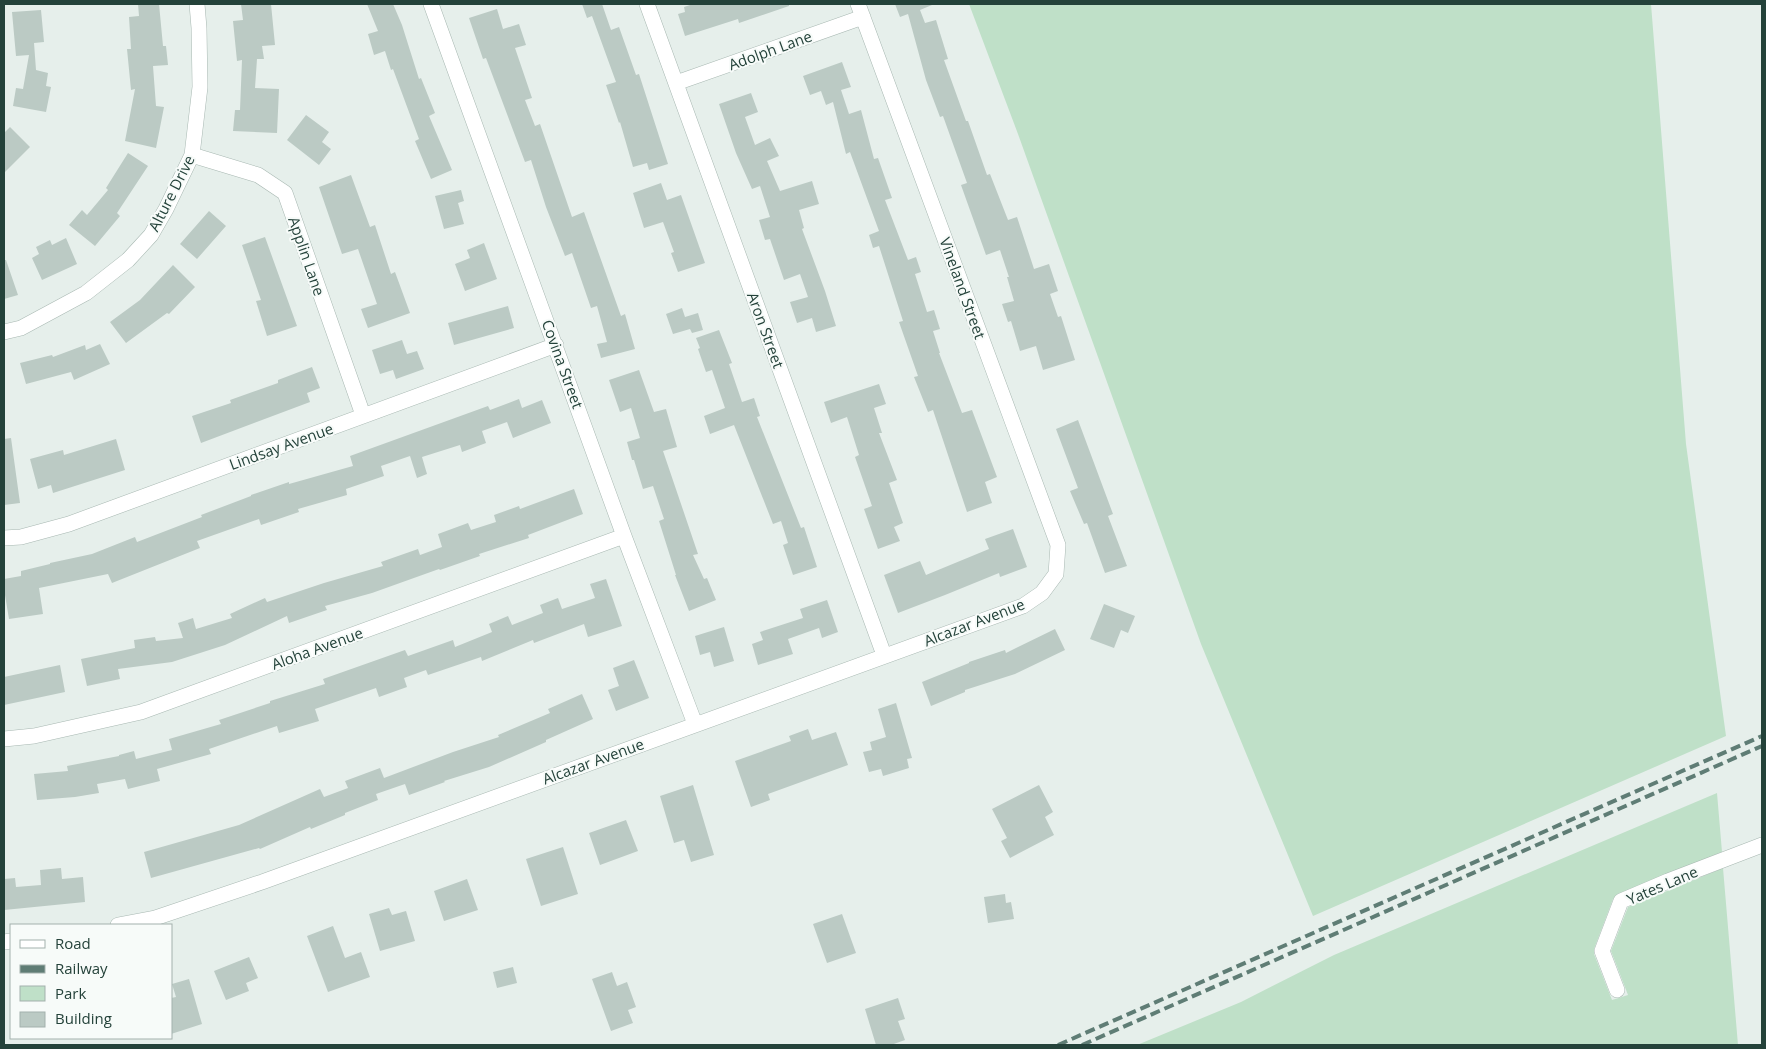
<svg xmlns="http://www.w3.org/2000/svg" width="1766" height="1049" viewBox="0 0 1766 1049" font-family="'Open Sans',sans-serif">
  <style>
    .green { fill: #bfe0c8 }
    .building { fill: #bbcac4 }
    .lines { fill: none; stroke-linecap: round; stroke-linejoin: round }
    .minor-casing { stroke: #a8b8b2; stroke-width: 16 }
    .minor { stroke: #fff; stroke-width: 15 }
    .rail { stroke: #5f7d75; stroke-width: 4; stroke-dasharray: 10 5; stroke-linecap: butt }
    .labels { text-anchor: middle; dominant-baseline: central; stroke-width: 4; stroke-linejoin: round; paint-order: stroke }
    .street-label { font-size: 15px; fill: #24423a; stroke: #f7fbf9 }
  </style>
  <rect width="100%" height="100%" fill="#e6efeb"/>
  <path class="green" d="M969 4H1651L1686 444 1726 736 1313 916 1201 644 1018 134Z
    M1717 793 1722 852 1618 895 1613 899 1594 949V954L1612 1000 1628 995 1611 951 1628 907 1723 868 1738 1045H1137L1241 1002 1334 955Z"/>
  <path class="building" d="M138 4H159L163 46H166L168 65 153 66 156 106 164 107 156 148 125 141 135 89 131 90 127 49H131L129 17 139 16Z
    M241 4H271L275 45 262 46 264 59H257L255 88 279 89 277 133 233 131 235 110H240L242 60 237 61 233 21 243 20Z
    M367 4H393L402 25 419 79 421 78 435 113 429 116 452 170 431 179 415 141 419 139 393 69 391 70 385 51 374 55 368 34 378 31Z
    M582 4H602L611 30 619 27 636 75 639 74 668 164 649 170 647 163 633 167 620 122 619 123 606 85 616 82 592 16 587 18Z
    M693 4H789V6L739 23 738 19 685 36 678 14 685 12 684 7Z
    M895 4H932V5L920 10 925 23 936 20 948 59 944 60 966 121H968L987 175 990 174 1008 220 1017 217 1034 269 1049 264 1058 291 1050 294 1058 317 1061 316 1075 360 1043 370 1036 346 1020 351 1011 321 1008 322 1002 304 1014 301 1007 277H1009L1000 250 986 255 961 185 967 183 943 116 940 117 926 80 908 14 900 17Z
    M497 9 503 29 519 24 526 45 515 48 532 98 525 100 535 126 540 124 572 217 584 212 621 316 625 314 635 349 601 358 597 344 607 342 597 306 591 308 572 253 565 256 546 207 531 160 525 162 486 58 483 59 469 18Z
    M41 10 44 42 34 43 36 70 48 73 46 86 51 87 46 112 13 106 16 88 23 89 29 55 16 56 12 12Z
    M842 62 851 87 841 90 849 114 861 110 874 159 878 158 892 198 885 200 908 260 916 257 921 272 915 274 927 312 934 310 940 329 933 331 940 353H939L962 413 972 410 997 477 985 482 992 503 967 512 933 410 928 412 914 377 918 376 899 322 903 321 879 246 873 248 869 235 879 231 850 152 846 154 833 102 826 105 821 91 810 95 803 76Z
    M751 93 758 112 745 117 755 145 770 138 779 156 767 161 780 191 812 181 819 204 799 210 804 228 802 229 825 291 836 326 816 332 812 318 797 323 790 302 808 297 800 274 784 280 770 239 765 240 759 220 770 217 760 186 752 189 736 153 719 104Z
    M306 115 329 132 322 142 331 149 319 165 287 140Z
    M10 127 30 147 4 173V133Z
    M128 153 148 166 117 213 120 216 95 246 69 225 82 210 87 215 108 190 106 188Z
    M351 175 370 227 375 225 391 274 395 272 410 313 368 328 361 309 377 304 358 249 342 254 319 187Z
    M661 183 667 200 681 195 705 263 678 272 671 253 674 252 663 222 644 228 633 193Z
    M461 190 464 201 458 203 464 224 444 229 435 196Z
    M209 211 226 226 197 259 180 244Z
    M265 237 297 326 267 336 256 301 261 300 242 245Z
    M66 238 77 264 42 280 32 258 39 254 36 247 50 240 52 245Z
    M484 243 497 279 465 291 455 264 470 258 467 250Z
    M4 260H6L18 295 4 299Z
    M173 265 195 287 169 314 167 313 126 343 110 322 140 300Z
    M508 306 514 328 454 345 448 323Z
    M682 308 685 317 698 313 703 330 692 333 690 329 673 334 666 314Z
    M719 330 732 363 729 364 742 402 754 398 760 416 757 417 801 528 804 527 817 567 793 575 783 545 788 543 781 521 773 524 734 425 710 434 704 416 725 408 712 370 706 372 698 349 700 348 696 338Z
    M402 340 407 354 417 351 424 369 396 379 393 370 380 374 372 350Z
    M100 344 110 364 74 380 71 372 26 384 20 363 52 355 53 357 85 345 86 350Z
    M312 367 320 388 307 393 310 402 201 443 192 416 231 403 230 400 278 383V380Z
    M639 370 654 412 666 409 677 447 663 451 698 554 693 555 704 579 707 578 716 600 689 611 675 575H676L659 521 664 519 653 486 643 489 634 460H632L627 442 640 438 631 408 620 412 609 380Z
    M879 384 886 404 874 408 882 433H879L897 480 889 483 903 523 894 527 900 541 878 549 864 509 872 506 855 457 859 455 847 417 831 423 824 402Z
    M519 399 522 408 542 400 551 423 513 438 507 422 482 431 486 443 462 452 460 445 422 457 427 474 417 478 410 456 381 466 384 476 346 489 347 495 298 509 299 512 261 525 259 519 197 541 200 548 112 583 108 574 39 588 43 614 9 619 4 589V579L21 576V571L50 564V563L92 554 135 537 137 542 202 517 201 515 251 496V495L289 482V484L353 466 350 456 488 406 490 410Z
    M1078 420 1113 514 1108 516 1127 566 1105 573 1087 523 1084 524 1070 491 1078 488 1056 429Z
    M11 438 20 503 4 505V439Z
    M116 439 125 470 53 493 51 485 38 489 30 459 63 450 64 455Z
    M574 489 583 514 528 535 529 538 479 554 480 556 440 570 439 569 372 593 325 606 327 610 289 623 287 616 225 645 172 662 118 669 120 679 87 686 81 659 135 648 134 640 155 637 156 641 183 638 178 623 193 618 196 629 232 618 230 614 265 598 267 602 324 583 383 566 381 562 418 549 420 555 442 547 438 534 468 523 471 530 496 522 494 515 519 506 520 509Z
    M1013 529 1027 567 1000 577 999 573 945 595 898 613 884 575 920 561 926 575 989 549 985 539Z
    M606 579 622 626 588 637 584 624 534 643 533 640 482 661 481 657 428 675 426 670 404 678 407 687 379 697 376 688 315 709 319 721 279 733 277 726 209 749 211 754 157 769 160 781 128 789 125 779 97 784 99 793 75 797 37 800 34 774 68 771 67 766 119 756V755L134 751 136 759 172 750 169 739 221 724 219 720 270 703V701L325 684 323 679 405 650 408 656 453 640 455 647 492 632 489 624 508 616 512 625 543 613 540 605 558 598 562 609 595 598 590 584Z
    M827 600 838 632 822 638 819 628 788 639 793 654 758 665 752 644 763 640 760 632 803 618 800 609Z
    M1104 604 1135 616 1128 633 1121 630 1114 648 1090 639Z
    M724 627 734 661 714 667 710 652 700 655 695 636Z
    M1055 629 1065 650 1015 674 965 690V692L931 706 922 682 969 663V662L1005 650 1006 653Z
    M634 660 649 698 616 711 608 690 619 686 613 668Z
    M60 665 65 692 4 705V677Z
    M582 694 593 719 546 740V742L489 767 444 781 445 782 409 795 405 784 376 794 378 800 345 813V815L311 829 310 827 260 849 259 848 151 878 144 852 239 825 320 789 324 797 348 788 345 781 380 768 384 778 453 752 499 737 498 735 550 713 548 709Z
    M896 703 912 758 907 759 909 768 883 776 881 769 869 772 863 752 872 750 870 742 886 737 878 709Z
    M808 729 812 740 836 732 848 765 768 794 770 800 751 807 735 761 791 741 789 736Z
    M693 785 714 855 691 862 684 840 674 843 660 796Z
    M1039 785 1053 812 1045 817 1054 835 1010 858 1001 841 1007 838 992 809Z
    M626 820 638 851 600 865 589 833Z
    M563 847 578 894 541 906 526 859Z
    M61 868 62 879 83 877 85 902 4 910V879L15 878 16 887 41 885 40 870Z
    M467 879 478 910 444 921 434 891Z
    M1005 894 1006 903 1011 902 1014 919 988 923 984 897Z
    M389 908 392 915 406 911 415 941 380 951 369 914Z
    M842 914 856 953 827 963 813 924Z
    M333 926 345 958 361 952 370 977 328 992 307 936Z
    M249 957 258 978 246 983 249 991 226 1000 214 971Z
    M513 967 517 983 497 988 493 972Z
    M612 972 617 986 627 982 636 1007 628 1010 633 1023 611 1031 592 979Z
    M189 979 202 1024 171 1034V998L176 997 172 984Z
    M898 998 905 1019 898 1021 905 1040 891 1045H876L865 1009Z"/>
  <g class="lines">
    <defs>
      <path id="minor" d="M431 4 624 536 695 724
        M647 4 884 655
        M676 83 863 17
        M192 155 258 175 285 193 363 415
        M4 332 21 328 86 293 128 260 151 235 166 209 192 155 200 87 199 28 197 4
        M4 538 21 537 69 524 556 345
        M4 739 34 736 141 712 624 536
        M118 925 155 918 262 882 1023 606 1042 593 1056 574 1058 545 858 4
        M4 942 11 941
        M1617 990 1602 951 1621 901 1668 881 1762 845"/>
    </defs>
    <use href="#minor" class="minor-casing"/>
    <use href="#minor" class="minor"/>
    <path class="rail" d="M1058 1045 1762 736
      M1082 1045 1762 746"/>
  </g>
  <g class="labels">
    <g class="street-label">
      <text transform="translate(770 50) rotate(-20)">Adolph Lane</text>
      <text transform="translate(171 193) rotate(-63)">Alture Drive</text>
      <text transform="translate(307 256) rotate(71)">Applin Lane</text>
      <text transform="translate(963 288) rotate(70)">Vineland Street</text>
      <text transform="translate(766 330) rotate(70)">Aron Street</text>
      <text transform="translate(563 364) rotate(70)">Covina Street</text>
      <text transform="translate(281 446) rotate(-20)">Lindsay Avenue</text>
      <text transform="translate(974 622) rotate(-21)">Alcazar Avenue</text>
      <text transform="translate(317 648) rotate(-20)">Aloha Avenue</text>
      <text transform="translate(593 761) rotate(-20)">Alcazar Avenue</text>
      <text transform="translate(1662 885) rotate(-23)">Yates Lane</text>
    </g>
  </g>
  <rect width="1766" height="1049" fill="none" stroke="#24423a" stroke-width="10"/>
  <rect x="10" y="924" width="162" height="115" fill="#f7fbf9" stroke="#a3b1ad"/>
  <rect x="20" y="940" width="25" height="8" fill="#ffffff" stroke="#a3b1ad"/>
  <text x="55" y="949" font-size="15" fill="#24423a">Road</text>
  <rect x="20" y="965" width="25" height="8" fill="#5f7d75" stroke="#a3b1ad"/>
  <text x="55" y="974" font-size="15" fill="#24423a">Railway</text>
  <rect x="20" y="986" width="25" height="15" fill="#bfe0c8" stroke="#a3b1ad"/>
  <text x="55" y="999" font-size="15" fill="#24423a">Park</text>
  <rect x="20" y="1012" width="25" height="15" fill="#bbcac4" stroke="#a3b1ad"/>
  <text x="55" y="1024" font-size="15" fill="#24423a">Building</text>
</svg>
